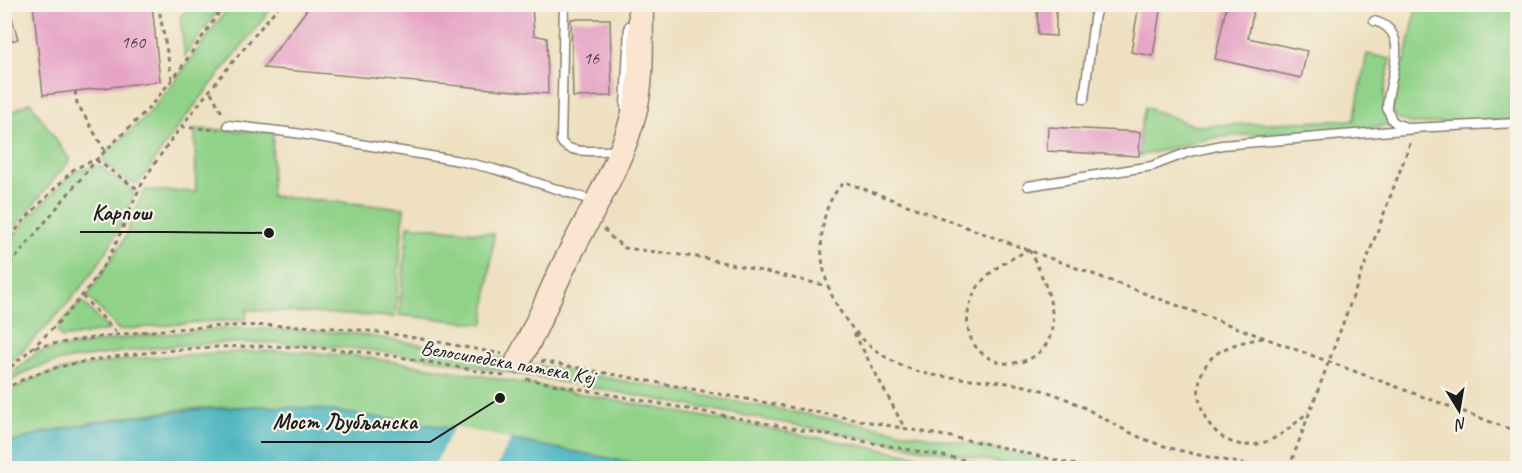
<svg xmlns="http://www.w3.org/2000/svg" width="1522" height="473" viewBox="0 0 1522 473" font-family="Caveat,sans-serif">
<style>
.green{fill:#91d289;stroke:#567752;stroke-width:1.5}
.water{fill:#44b3be;stroke:#30686d;stroke-width:1.5}
.pier{fill:#eee0c0}
.building{fill:#e6a2c5}
.lines{fill:none;stroke-linecap:round;stroke-linejoin:round}
.lane-casing{stroke:#857e6e;stroke-width:11}
.secondary-casing{stroke:#857e6e;stroke-width:27}
.path{stroke:#857e6e;stroke-width:3;stroke-dasharray:4.5 4.5;stroke-linecap:butt}
.lane{stroke:#fff;stroke-width:8}
.secondary{stroke:#fce5d0;stroke-width:24}
.labels{text-anchor:middle;dominant-baseline:central;stroke-width:4.5;stroke-linejoin:round;paint-order:stroke}
.number-label{font-size:18px;fill:#4e3e46}
.street-label{font-size:21px;fill:#1c1c1c;stroke:#f7f3e8}
.leader{fill:none;stroke:#1c1c1c;stroke-width:2}
.callout-dot{fill:#1c1c1c;stroke:#f7f3e8;stroke-width:2}
.callout-label{font-size:22px;text-anchor:middle;font-weight:bold;fill:#1c1c1c;stroke:#f7f3e8;stroke-width:4.5;stroke-linejoin:round;paint-order:stroke}
</style>
<rect width="100%" height="100%" fill="#f7f3e8"/>
<filter id="ink" filterUnits="userSpaceOnUse"><feTurbulence type="fractalNoise" baseFrequency=".0167" numOctaves="2"/><feDisplacementMap in="SourceGraphic" scale="12" xChannelSelector="R" yChannelSelector="G"/><feConvolveMatrix kernelMatrix="1 2 1 2 8 2 1 2 1" color-interpolation-filters="sRGB"/></filter>
<filter id="wash" filterUnits="userSpaceOnUse"><feTurbulence type="fractalNoise" baseFrequency=".008" numOctaves="4" result="noise"/><feDisplacementMap in="SourceGraphic" scale="24" xChannelSelector="R" yChannelSelector="G"/><feGaussianBlur stdDeviation="1.35" result="paint"/><feColorMatrix in="noise" values="0 0 0 0 0 0 0 0 0 0 0 0 0 0 0 0 0 1.4 0 .05"/><feComposite in="paint" operator="in"/></filter>
<g filter="url(#wash)">
<rect width="100%" height="100%" fill="#eee0c0"/>
<g class="green">
<path d="M193,4L222,5L185,56L180,17Z"/>
<path d="M230,5H274L177,128L138,184C127,182 107,169 103,157L150,112L178,77Z"/>
<path d="M1417,5H1517V120L1412,124L1397,118C1386,102 1395,78 1399,61L1405,62Z"/>
<path d="M1367,54L1391,59C1386,83 1377,105 1393,126L1217,137L1139,156L1140,132L1145,107L1195,126L1354,120Z"/>
<path d="M30,102L70,160L5,239V116Z"/>
<path d="M195,129L273,132L271,196L404,208L395,317L247,310L246,320L201,322L119,330L87,296L124,240L137,206L145,190L196,192Z"/>
<path d="M99,166L131,189L134,193C110,265 58,317 5,367V247L28,218L75,171Z"/>
<path d="M408,225L494,234L484,324L399,315Z"/>
<path d="M82,301L109,330L62,338L58,332L59,325Z"/>
<path d="M240,328L350,333L443,348L942,439L1015,453L1056,464L1054,468H1029L453,362C335,343 227,334 108,354C82,358 52,360 28,371C20,375 12,380 5,385V379L38,352L138,336Z"/>
<path d="M286,351L357,356L466,373L984,468H661L432,425L310,408L257,406L185,409L105,420L40,433L5,444L4,397C15,390 24,382 36,378C56,370 78,368 99,364C161,354 223,352 286,351Z"/>
</g>
<path class="water" d="M257,406L310,408L432,425L661,468H5V444C89,419 170,410 257,406Z"/>
<path class="pier" d="M454,427L511,439L496,468H433Z"/>
<g id="blocks">
<g class="building">
<path d="M4,4H8L18,39L4,43Z"/>
<path d="M33,4H152L160,81L43,95Z"/>
<path d="M311,4H532L534,35L547,38L548,94L263,68Z"/>
<path d="M1037,4H1056V36L1038,35Z"/>
<path d="M1139,4H1161L1153,56L1131,52Z"/>
<path d="M1227,4H1255L1248,38L1307,51L1301,78L1215,59Z"/>
<path d="M571,19H610L612,96L573,97Z"/>
<path d="M1048,127L1140,132L1139,156L1047,151Z"/>
</g>
</g>
</g>
<g filter="url(#ink)">
<use href="#blocks" fill-opacity="0" stroke="#857e6e" stroke-width="1.5"/>
<g class="lines">
<g class="lane-casing">
<g id="lane">
<path d="M564,4L561,141C568,155 598,150 612,151L617,148"/>
<path d="M1374,21C1414,31 1388,79 1387,108L1392,120L1397,124L1410,128L1518,123"/>
<path d="M1084,99L1094,19L1096,11L1102,4"/>
<path d="M625,106L629,26"/>
<path d="M228,125L295,133L460,161L494,169L594,201"/>
<path d="M1028,186L1152,166L1189,152L1222,145L1416,129"/>
</g>
</g>
<g class="secondary-casing">
<path id="secondary" d="M518,361C536,330 549,295 565,263C590,213 622,164 635,109C643,75 640,40 641,4"/>
</g>
<g class="path">
<path d="M158,4L172,79"/>
<path d="M75,91L77,103L105,151"/>
<path d="M211,92L223,115"/>
<path d="M181,127L218,130"/>
<path d="M96,160L139,190"/>
<path d="M604,229L613,239L625,248L704,258L828,286"/>
<path d="M4,244L28,216L74,169L94,160"/>
<path d="M1029,250C1046,281 1073,340 1027,360C1015,364 1002,365 991,359C958,343 963,300 986,277C998,265 1014,257 1029,250Z"/>
<path d="M4,272L96,160L148,109L176,75L225,4"/>
<path d="M82,296L118,334"/>
<path d="M854,333L904,427"/>
<path d="M1263,338C1247,341 1230,344 1216,354C1177,385 1209,455 1258,444C1278,440 1294,425 1308,412"/>
<path d="M35,347C141,329 240,320 348,329C400,333 451,345 502,354"/>
<path d="M541,361L983,443L1089,468"/>
<path d="M4,373C41,341 80,305 105,263C124,233 131,198 151,169C189,112 237,58 280,4"/>
<path d="M526,379L1008,468"/>
<path d="M4,390C40,367 80,362 121,356C194,346 269,343 343,350C397,355 451,366 504,376"/>
<path d="M1058,468L1060,460"/>
<path d="M1263,468C1223,459 1182,454 1144,439C1113,426 1085,405 1054,394C1011,379 976,381 933,375C876,366 827,315 822,257C820,230 824,200 845,182L1518,432"/>
<path d="M1289,468L1411,141"/>
</g>
<use href="#lane" class="lane"/>
<use href="#secondary" class="secondary"/>
</g>
</g>
<g class="labels">
<g class="number-label">
<text x="133" y="42">160</text>
<text x="591" y="58">16</text>
</g>
<g class="street-label">
<text transform="translate(508 362) rotate(10)">Велосипедска патека Кеј</text>
</g>
</g>
<path class="leader" d="M269 233L164 232H80M500 398L430 442H261"/>
<g class="callout-dot">
<circle cx="269" cy="233" r="6"/>
<circle cx="500" cy="398" r="6"/>
</g>
<g class="callout-label">
<text x="122" y="220">Карпош</text>
<text x="345" y="429">Мост Љубљанска</text>
</g>
<rect width="1522" height="473" fill="none" stroke="#f7f3e8" stroke-width="24"/>
<g transform="translate(1459 410) rotate(169)" stroke="#f7f3e8" stroke-width="4.5" paint-order="stroke">
<path d="M0-4.5L10 22L0 15L-10 22Z" fill="#1c1c1c"/>
<text y="-9" font-size="16" font-weight="bold" text-anchor="middle" fill="#1c1c1c">N</text>
</g>
</svg>
